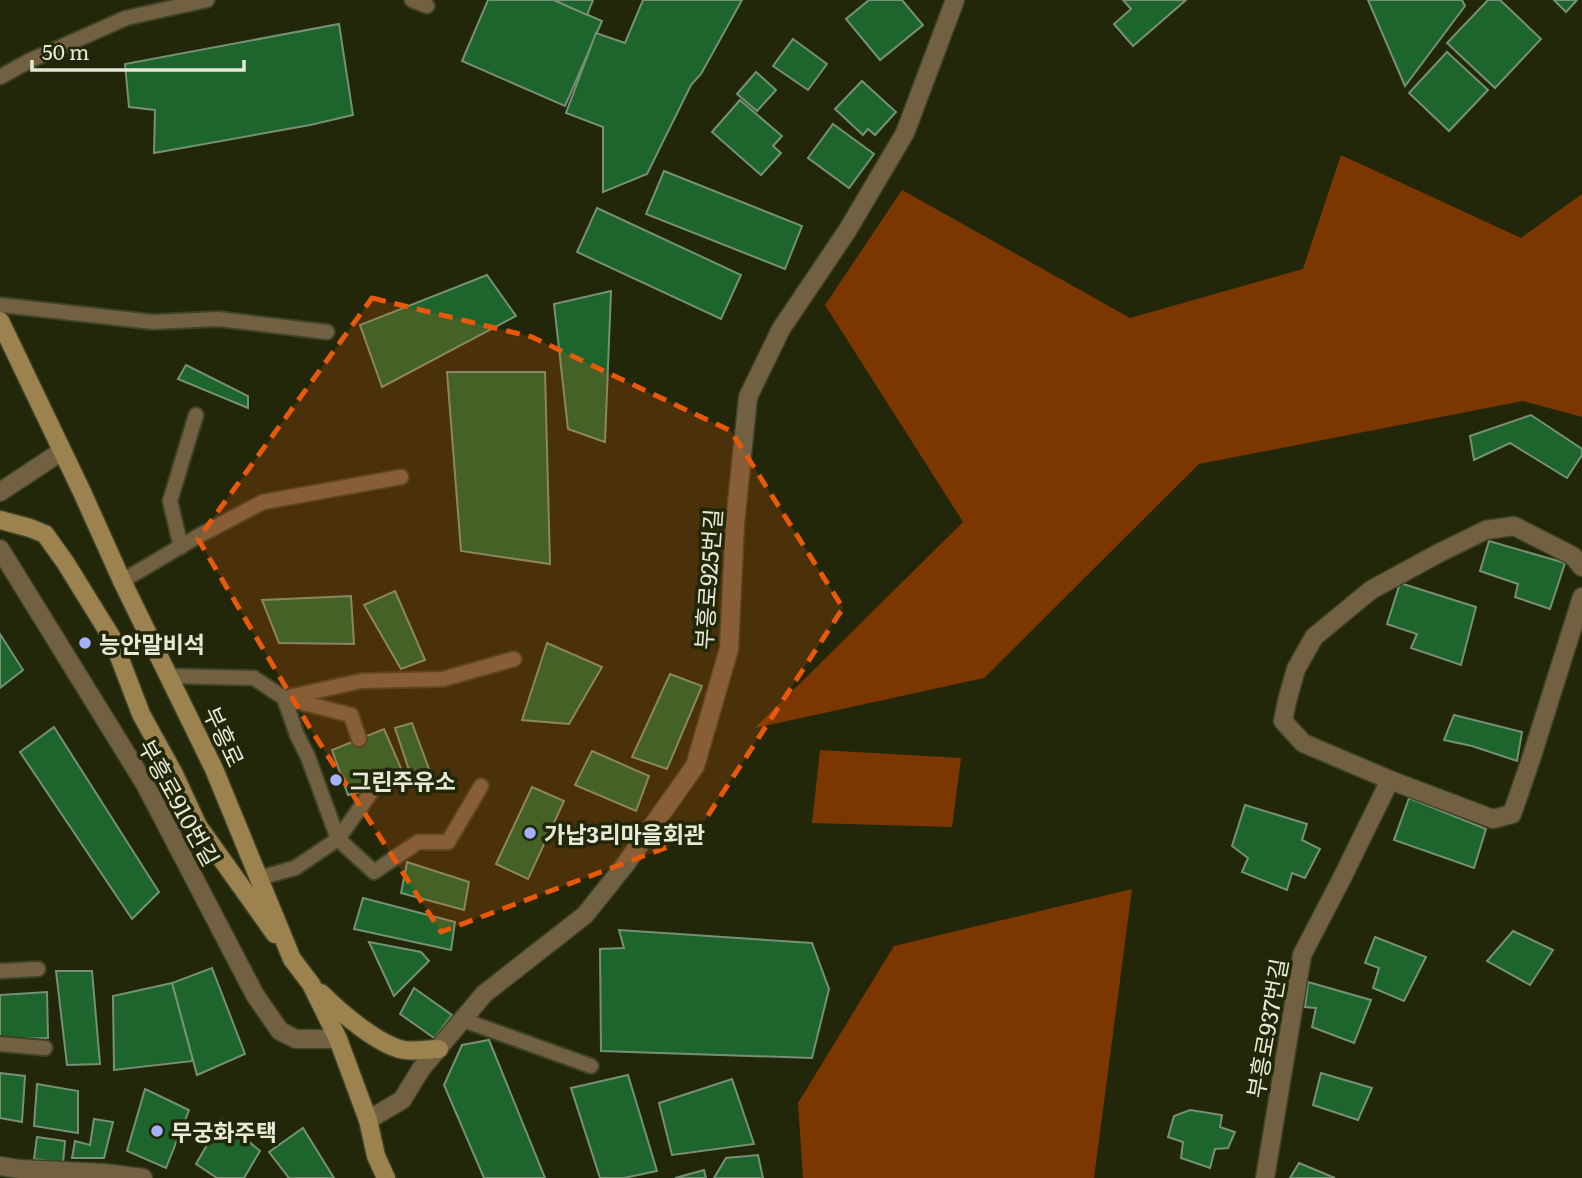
<svg xmlns="http://www.w3.org/2000/svg" width="1582" height="1178" viewBox="0 0 1582 1178" font-family="Literata,'Noto Sans KR',serif">
<style>
.forest{fill:#7c3700}
.building{fill:#1d642d;stroke:#769078;stroke-width:2}
.lines{fill:none;stroke-linecap:round;stroke-linejoin:round}
.service-casing{stroke:#3e4226;stroke-width:18}
.minor-casing{stroke:#3e4226;stroke-width:21}
.secondary-casing{stroke:#3e4226;stroke-width:21}
.service{stroke:#716041;stroke-width:14}
.minor{stroke:#716041;stroke-width:18}
.secondary{stroke:#9c824f;stroke-width:18}
.marked{fill:#e8590c;fill-opacity:0.2;stroke:#e8590c;stroke-width:5;stroke-dasharray:14 9;stroke-linejoin:round}
.poi-dot{fill:#a4b2fc;stroke:#232709;stroke-width:2.5}
.labels{text-anchor:middle;dominant-baseline:central;stroke-width:7;stroke-linejoin:round;paint-order:stroke}
.street-label{font-size:23px;fill:#e6e9d7;stroke:#232709}
.poi-label{font-size:23px;font-weight:bold;fill:#e6e9d7;stroke:#232709;text-anchor:start}
</style>
<rect width="100%" height="100%" fill="#232709"/>
<g class="forest">
<path d="M1341,155L1521,238L1582,194V417L1523,401L1199,464L984,678L755,728L963,522L825,305L902,190L1130,318L1303,269Z"/>
<path d="M820,750L961,758L952,827L812,823Z"/>
<path d="M1132,889L1094,1178H803L798,1103L894,946Z"/>
</g>
<g class="building">
<path d="M488,0H554L602,21L565,106L462,61Z"/>
<path d="M554,0H593L587,15Z"/>
<path d="M643,0H742L701,74L691,85L647,174L603,192V127L566,113L596,33L625,43Z"/>
<path d="M869,0H902L923,25L880,60L846,19Z"/>
<path d="M1123,0H1186L1133,46L1114,24L1131,9Z"/>
<path d="M1368,0H1462L1465,6L1405,86Z"/>
<path d="M1488,0H1500L1541,39L1495,88L1447,43Z"/>
<path d="M1554,0H1577L1566,12Z"/>
<path d="M339,24L353,115L310,125L154,153L155,110L129,107L125,64Z"/>
<path d="M793,39L827,64L808,90L773,66Z"/>
<path d="M1447,52L1488,90L1449,131L1409,93Z"/>
<path d="M756,72L776,90L757,111L737,94Z"/>
<path d="M862,81L896,112L875,135L868,129L863,135L835,109Z"/>
<path d="M740,100L782,136L773,146L781,153L761,175L712,132Z"/>
<path d="M833,124L874,154L849,188L808,158Z"/>
<path d="M664,171L802,226L785,269L646,214Z"/>
<path d="M597,208L741,275L721,319L577,252Z"/>
<path d="M487,275L516,316L382,387L360,325Z"/>
<path d="M611,291L605,442L568,429L554,304Z"/>
<path d="M186,365L248,396V408L178,379Z"/>
<path d="M447,372H545L550,564L461,551Z"/>
<path d="M1531,415L1582,449V455L1567,478L1510,443L1474,460L1470,436Z"/>
<path d="M1489,541L1565,563L1550,609L1515,597L1518,584L1480,571Z"/>
<path d="M1400,583L1476,607L1461,665L1411,648L1417,634L1387,624Z"/>
<path d="M395,591L425,660L401,669L364,605Z"/>
<path d="M351,596L354,644L279,643L262,600Z"/>
<path d="M0,634L23,670L0,688Z"/>
<path d="M547,643L602,667L569,724L522,720Z"/>
<path d="M670,674L702,686L667,769L632,757Z"/>
<path d="M1454,715L1522,732L1517,761L1472,746L1444,740Z"/>
<path d="M412,723L429,769L411,776L395,728Z"/>
<path d="M54,727L159,892L132,919L20,752Z"/>
<path d="M384,729L406,780L348,795L332,750Z"/>
<path d="M592,751L649,776L636,811L575,785Z"/>
<path d="M532,787L564,801L528,879L496,864Z"/>
<path d="M1409,798L1486,829L1474,868L1394,840Z"/>
<path d="M1245,805L1307,824L1302,840L1320,849L1305,878L1292,873L1287,890L1242,872L1248,858L1232,846Z"/>
<path d="M407,862L469,882L464,910L401,893Z"/>
<path d="M363,898L455,922L451,950L354,929Z"/>
<path d="M619,930L812,943L829,989L812,1058L601,1051L600,949L624,948Z"/>
<path d="M1513,931L1553,950L1530,985L1487,961Z"/>
<path d="M1375,937L1426,957L1404,1001L1373,988L1379,968L1365,963Z"/>
<path d="M369,942L421,952L429,961L394,996Z"/>
<path d="M212,968L245,1054L197,1075L172,983Z"/>
<path d="M56,971H92L100,1064L67,1065Z"/>
<path d="M1308,982L1371,1000L1354,1043L1312,1027L1316,1008L1305,1007Z"/>
<path d="M172,983L193,1061L114,1070L113,996Z"/>
<path d="M414,988L452,1015L434,1038L400,1014Z"/>
<path d="M47,992L48,1038L0,1039V995Z"/>
<path d="M489,1040L545,1178H484L444,1085L462,1045Z"/>
<path d="M0,1073L25,1076L22,1122L0,1118Z"/>
<path d="M1321,1073L1372,1088L1358,1120L1313,1105Z"/>
<path d="M628,1075L657,1171L624,1178H600L571,1088Z"/>
<path d="M732,1079L754,1144L672,1155L659,1103Z"/>
<path d="M37,1084L78,1091V1133L34,1126Z"/>
<path d="M145,1089L189,1110L166,1168L127,1151Z"/>
<path d="M1190,1110L1222,1115L1220,1127L1235,1132L1228,1148L1215,1149L1210,1168L1181,1158L1183,1142L1168,1137L1174,1116Z"/>
<path d="M94,1119L113,1122L104,1158H72L75,1141L90,1145Z"/>
<path d="M222,1119L260,1151L244,1178H217L196,1164Z"/>
<path d="M303,1128L334,1178H289L269,1152Z"/>
<path d="M37,1137L65,1141L63,1163L34,1159Z"/>
<path d="M758,1155L763,1178H714L726,1158Z"/>
<path d="M1299,1163L1335,1178H1290Z"/>
<path d="M704,1170L706,1178H675Z"/>
</g>
<g class="lines">
<g class="service-casing">
<g id="service">
<path d="M412,0L427,6"/>
<path d="M0,77L29,61L126,18L207,0"/>
<path d="M0,305L153,322L218,319L327,332"/>
<path d="M181,547L170,501L196,415"/>
<path d="M122,581L200,535L263,502L401,477"/>
<path d="M169,676L254,678L284,698L351,715L359,739"/>
<path d="M481,786L448,842H418L374,872L338,839L308,757L297,735L284,698L361,681L443,679L514,659"/>
<path d="M259,878L295,868L338,839L374,788"/>
<path d="M0,971L38,969"/>
<path d="M463,1020L591,1066"/>
<path d="M0,1044L45,1048"/>
</g>
</g>
<g class="minor-casing">
<g id="minor">
<path d="M0,492L62,451"/>
<path d="M0,549L145,784L255,995L280,1031L296,1039H338"/>
<path d="M1582,567L1573,556L1514,526L1486,530L1439,553L1371,590L1314,637L1296,669L1287,701L1283,721L1303,743L1390,780L1493,819L1512,814L1531,759L1582,597"/>
<path d="M368,1120L402,1100L421,1069L484,994L585,915L625,865L695,766L729,649L735,523L748,397L781,329L847,231L905,133L955,0"/>
<path d="M0,1166L19,1169L104,1173L143,1178"/>
<path d="M1265,1178L1302,955L1342,878L1390,780"/>
</g>
</g>
<g class="secondary-casing">
<g id="secondary">
<path d="M0,321L82,492L122,581L214,769L292,959L311,984L338,1039L368,1120L376,1156L386,1178"/>
<path d="M0,520L30,528L45,534L65,562L112,638L141,714L174,774L198,826L275,934"/>
<path d="M321,993C340,1012 378,1045 404,1050C415,1052 428,1049 439,1049"/>
</g>
</g>
<use href="#service" class="service"/>
<use href="#minor" class="minor"/>
<use href="#secondary" class="secondary"/>
</g>
<path class="marked" d="M372,298L532,337L731,431L843,608L694,837L441,932L310,728L198,539Z"/>
<g class="poi-dot">
<circle cx="85" cy="643" r="7"/>
<circle cx="336" cy="780" r="7"/>
<circle cx="530" cy="833" r="7"/>
<circle cx="157" cy="1131" r="7"/>
</g>
<g class="labels">
<g class="street-label">
<text transform="translate(707 579) rotate(-86)">부흥로925번길</text>
<text transform="translate(225 736) rotate(65)">부흥로</text>
<text transform="translate(180 802) rotate(61)">부흥로910번길</text>
<text transform="translate(1266 1028) rotate(-80)">부흥로937번길</text>
</g>
<g class="poi-label">
<text x="99" y="643">능안말비석</text>
<text x="350" y="780">그린주유소</text>
<text x="544" y="833">가납3리마을회관</text>
<text x="171" y="1131">무궁화주택</text>
</g>
</g>
<path d="M32 60v10h212v-10" fill="none" stroke="#e6e9d7" stroke-width="3.5"/>
<text x="42" y="60" font-size="21" fill="#e6e9d7" stroke="#232709" stroke-width="5" paint-order="stroke">50 m</text>
</svg>
